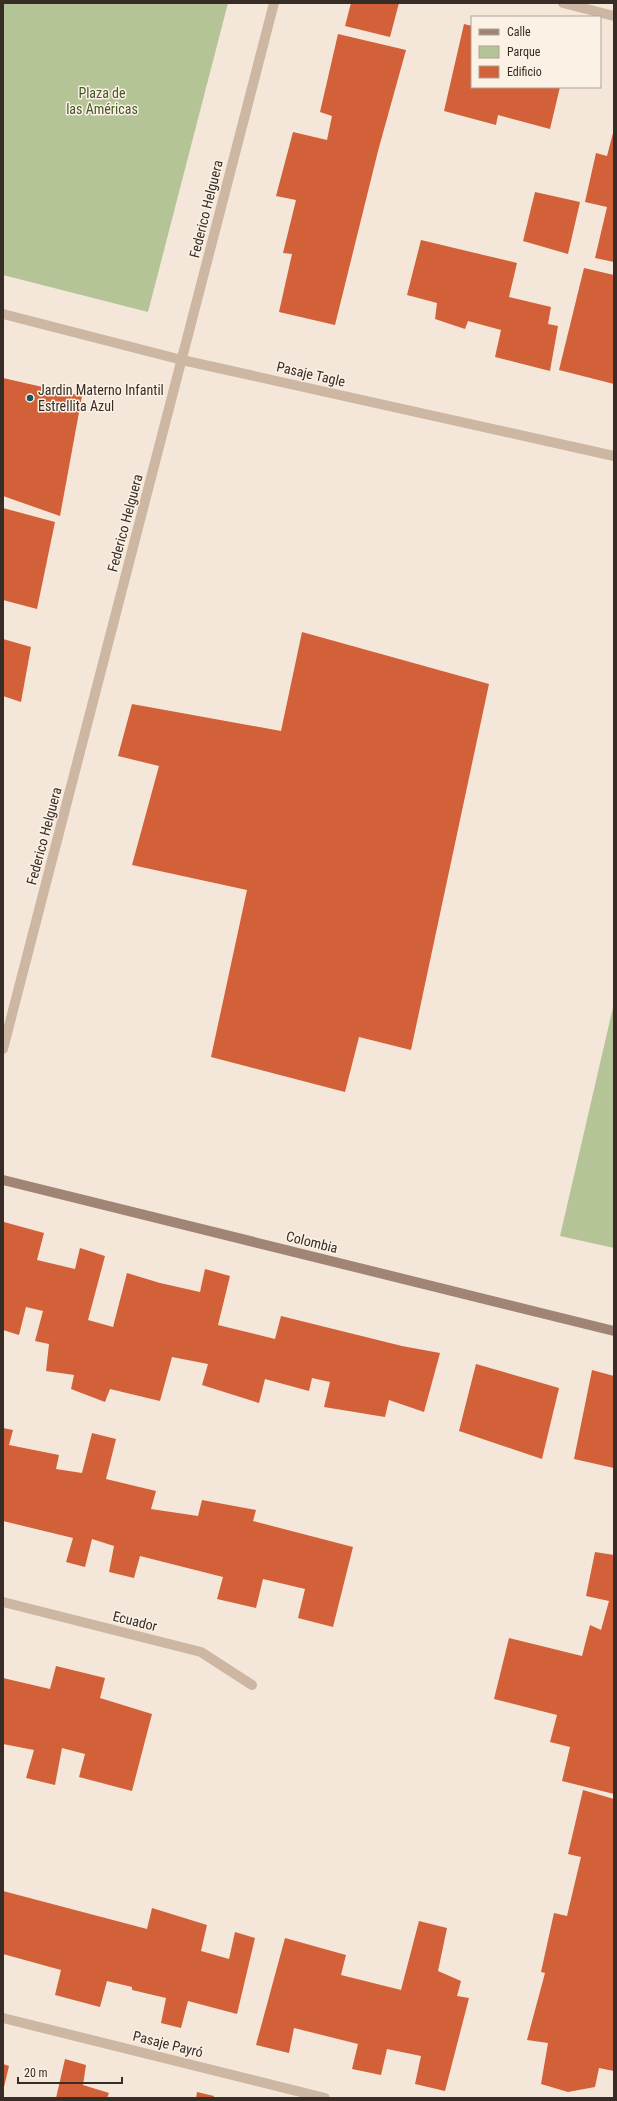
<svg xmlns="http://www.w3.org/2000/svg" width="617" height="2101" viewBox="0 0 617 2101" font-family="'Roboto Condensed',sans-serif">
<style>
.green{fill:#b4c497}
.building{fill:#d26038}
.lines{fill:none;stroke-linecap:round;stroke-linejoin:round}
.street{stroke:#cdb7a3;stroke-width:10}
.secondary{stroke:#a18574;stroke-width:10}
.poi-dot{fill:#17575d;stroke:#fbf1e5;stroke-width:1.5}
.labels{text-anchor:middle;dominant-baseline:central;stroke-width:3;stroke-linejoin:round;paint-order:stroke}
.park-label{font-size:14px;fill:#455827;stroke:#fbf1e5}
.street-label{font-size:14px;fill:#372c26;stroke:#fbf1e5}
.poi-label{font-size:14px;fill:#372c26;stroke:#fbf1e5;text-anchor:start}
</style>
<rect width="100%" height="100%" fill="#f4e7d9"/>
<g class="green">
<path d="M3,3H228L148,312L3,275Z"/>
<path d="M614,1003V1248L560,1236Z"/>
</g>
<g class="building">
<path d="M351,3H399L390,37L345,26Z"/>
<path d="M464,24L472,26V87H560L550,129L498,115L496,125L444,111Z"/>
<path d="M338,34L406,50L378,151L335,325L279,312L292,254L283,253L296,200L276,196L293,132L327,140L332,116L320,112Z"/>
<path d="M614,129V262L595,258L607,207L585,202L596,153L607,156Z"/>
<path d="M535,192L580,202L568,254L523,241Z"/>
<path d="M421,240L517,263L509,297L551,307L548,324L558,326L550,371L495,357L501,330L468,321L465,329L435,319L437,303L407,295Z"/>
<path d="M584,268L614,275V384L559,370Z"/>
<path d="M3,378L82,396L60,516L3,496Z"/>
<path d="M3,508L55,522L37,609L3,600Z"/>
<path d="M302,632L489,684L411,1050L359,1037L345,1092L211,1057L247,890L132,865L159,766L118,756L132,704L281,731Z"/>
<path d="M3,639L31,647L21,702L3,696Z"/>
<path d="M4,1222L44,1233L37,1260L75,1269L80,1248L105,1256L88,1320L113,1327L127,1273L160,1283L200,1292L205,1269L230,1276L218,1325L275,1339L281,1316L402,1346L440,1353L424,1412L389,1400L385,1417L324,1407L330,1382L312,1378L309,1391L265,1379L259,1403L202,1385L208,1364L172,1357L160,1401L110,1389L105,1402L71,1389L74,1375L46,1371L49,1344L35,1341L43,1311L26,1307L19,1335L3,1330Z"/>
<path d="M476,1364L559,1388L542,1459L459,1431Z"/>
<path d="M592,1370L614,1376V1468L574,1459Z"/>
<path d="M3,1428L13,1430L9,1445L59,1455L56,1469L82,1473L92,1433L116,1439L106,1479L156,1491L151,1509L198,1516L202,1500L256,1510L253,1521L353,1547L333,1627L298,1618L305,1589L263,1579L256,1608L217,1599L223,1577L140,1556L134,1578L109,1572L114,1546L92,1539L85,1567L66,1562L73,1538L3,1521Z"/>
<path d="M595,1552L614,1555V1794L562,1781L570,1747L550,1742L557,1715L494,1699L509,1638L582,1656L590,1625L601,1630L609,1601L586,1596Z"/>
<path d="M56,1666L105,1678L100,1698L152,1714L132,1791L79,1777L85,1754L62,1748L55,1785L26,1778L34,1750L3,1744V1678L50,1689Z"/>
<path d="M583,1790L614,1799V2071L599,2068L595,2087L568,2092L541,2084L548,2043L527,2040L545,1973L541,1972L554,1913L567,1916L581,1857L568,1854Z"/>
<path d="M3,1891L147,1929L152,1908L207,1925L201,1951L229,1959L235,1932L255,1938L237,2014L188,2001L181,2028L161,2023L166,1998L132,1990V1987L107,1981L100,2007L55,1995L61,1970L3,1954Z"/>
<path d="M419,1921L447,1928L438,1971L461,1981L457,1996L469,1998L445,2091L415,2084L421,2056L387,2049L381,2075L352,2069L358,2044L294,2028L289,2053L256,2045L285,1938L346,1955L341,1975L401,1990Z"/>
<path d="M65,2059L86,2065L83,2085L109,2093L107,2098H56Z"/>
<path d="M3,2064L9,2066L4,2087H3Z"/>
<path d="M197,2092L214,2096L213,2098H196Z"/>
</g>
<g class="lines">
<g class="street">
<path d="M563,3L614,16"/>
<path d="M3,314L182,360L614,456"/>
<path d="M3,1049L274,3"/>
<path d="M3,1602L201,1652L252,1685"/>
<path d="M3,2018L325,2098"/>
</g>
<path class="secondary" d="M3,1180L614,1331"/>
</g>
<circle class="poi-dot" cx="30" cy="398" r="4"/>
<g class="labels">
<g class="park-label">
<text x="102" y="93">Plaza de<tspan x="102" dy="16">las Américas</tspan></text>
</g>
<g class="street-label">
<text transform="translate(206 209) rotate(-76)">Federico Helguera</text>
<text transform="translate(311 374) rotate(13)">Pasaje Tagle</text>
<text transform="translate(125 523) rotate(-75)">Federico Helguera</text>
<text transform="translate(44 836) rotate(-75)">Federico Helguera</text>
<text transform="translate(312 1242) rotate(14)">Colombia</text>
<text transform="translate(135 1621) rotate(14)">Ecuador</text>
<text transform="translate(168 2044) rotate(14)">Pasaje Payró</text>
</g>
<g class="poi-label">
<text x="38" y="390">Jardin Materno Infantil<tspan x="38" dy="16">Estrellita Azul</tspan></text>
</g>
</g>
<rect width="617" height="2101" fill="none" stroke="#372c26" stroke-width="8"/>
<rect x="471" y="16" width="130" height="72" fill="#fbf1e5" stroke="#ada299"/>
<rect x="479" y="29" width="20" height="6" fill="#a18574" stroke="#ada299"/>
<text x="507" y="36" font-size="12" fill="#372c26">Calle</text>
<rect x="479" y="46" width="20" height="12" fill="#b4c497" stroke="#ada299"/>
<text x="507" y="56" font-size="12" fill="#372c26">Parque</text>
<rect x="479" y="66" width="20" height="12" fill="#d26038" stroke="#ada299"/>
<text x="507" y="76" font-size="12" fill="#372c26">Edificio</text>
<path d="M18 2077v6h104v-6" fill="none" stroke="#372c26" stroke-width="2"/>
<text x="24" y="2077" font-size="12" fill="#372c26" stroke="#fbf1e5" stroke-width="3" paint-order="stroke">20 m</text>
</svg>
